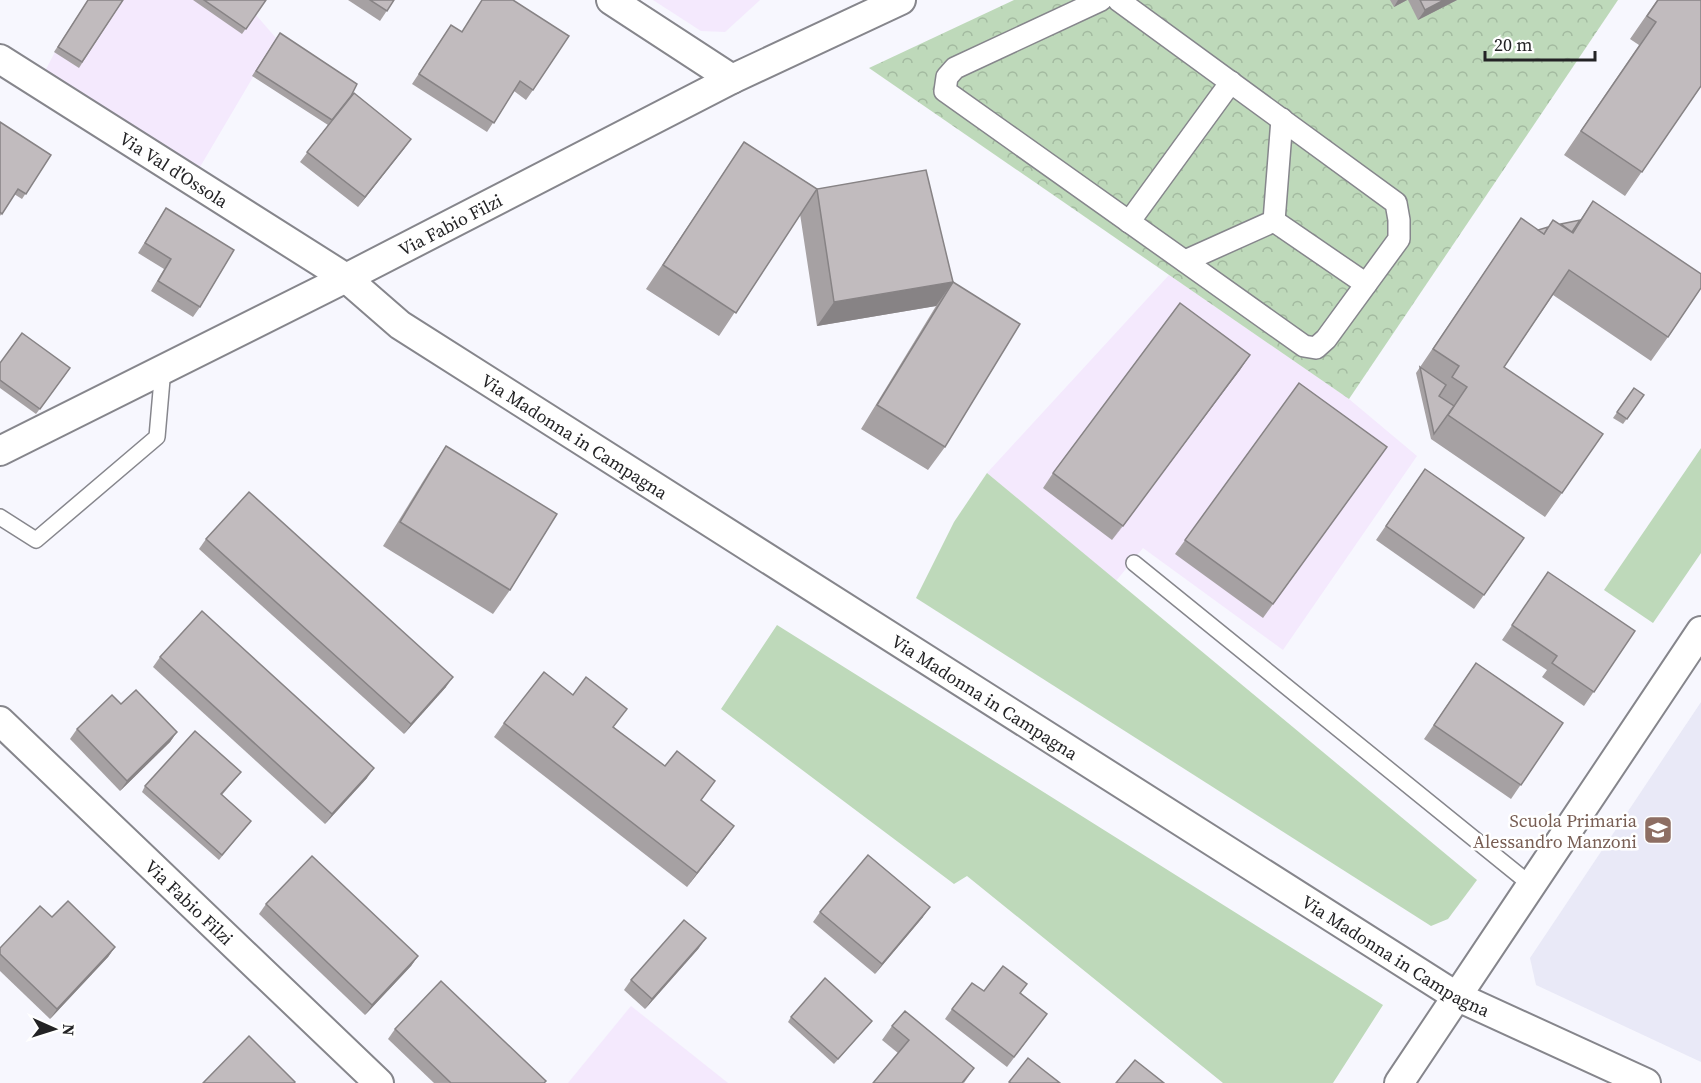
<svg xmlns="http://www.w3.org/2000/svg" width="1701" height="1083" viewBox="0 0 1701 1083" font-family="'Source Serif 4',serif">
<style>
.industrial{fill:#f4e9fd}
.built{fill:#e9e9f7}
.green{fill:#bed9ba}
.park{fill:url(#park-crowns)}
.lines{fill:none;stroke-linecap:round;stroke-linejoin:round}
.service-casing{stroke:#86868c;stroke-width:18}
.pedestrian-casing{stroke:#86868c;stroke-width:24}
.minor-casing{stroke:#86868c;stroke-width:32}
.service{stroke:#fff;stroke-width:15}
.pedestrian{stroke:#fff;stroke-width:21}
.minor{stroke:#fff;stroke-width:28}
.wall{fill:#a6a1a3}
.shaded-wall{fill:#878385}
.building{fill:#c1bbbe;stroke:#878385;stroke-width:1.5}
.labels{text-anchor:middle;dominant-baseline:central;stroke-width:5;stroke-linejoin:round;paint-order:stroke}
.street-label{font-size:18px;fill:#232325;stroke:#fff}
.education-label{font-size:18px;fill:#785e54;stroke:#fff;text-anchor:end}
</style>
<defs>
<pattern id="park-crowns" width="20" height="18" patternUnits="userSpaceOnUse" patternTransform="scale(1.5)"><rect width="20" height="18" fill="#bed9ba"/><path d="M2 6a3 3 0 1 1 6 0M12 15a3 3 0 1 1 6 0" fill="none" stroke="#a3baa0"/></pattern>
</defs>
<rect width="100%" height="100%" fill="#f7f7fe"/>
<g class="industrial">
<path d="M88,0H266L256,15L276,38L200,167L43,75L55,52Z"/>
<path d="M653,0H760L725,32L701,31Z"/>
<path d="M1169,275L1349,399L1417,456L1283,650L1143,548L1116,581L987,473Z"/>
<path d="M631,1006L728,1083H568Z"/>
</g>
<path class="built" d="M1701,702V1062L1536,985L1530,958Z"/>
<g class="green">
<path d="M1701,448V553L1653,623L1604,590Z"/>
<path d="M987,473L1477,880L1448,919L1431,926L916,598L954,522Z"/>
<path d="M777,625L1383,1005L1333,1083H1223L967,876L954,884L721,709Z"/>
</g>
<path class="park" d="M1014,0H1618L1349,399L869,68Z"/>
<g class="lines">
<g class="service-casing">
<g id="service">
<path d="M0,517L36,540L157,437L163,368"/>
<path d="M1134,563L1531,885"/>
</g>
</g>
<g class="pedestrian-casing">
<g id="pedestrian">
<path d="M1101,0L955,68L947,77L945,91L1304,346L1316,348L1326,339L1399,239V220L1396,203L1118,0"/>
<path d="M1274,221L1366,284"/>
<path d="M1129,222L1231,82"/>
<path d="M1185,261L1274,221L1282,119"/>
</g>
</g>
<g class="minor-casing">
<g id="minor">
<path d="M611,0L732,79"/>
<path id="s1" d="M0,59L346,278L400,325L1456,996L1646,1083"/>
<path id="s2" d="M0,451L346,278L732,79L901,0"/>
<path id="s3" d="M0,721L379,1083"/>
<path d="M1399,1083L1701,631"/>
</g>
</g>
<use href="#service" class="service"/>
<use href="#pedestrian" class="pedestrian"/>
<use href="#minor" class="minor"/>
</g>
<g class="wall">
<path d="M88,0H123L79,68L54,52Z"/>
<path d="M193,0H266L242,34Z"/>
<path d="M348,0H394L380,21Z"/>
<path d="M1390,0H1407L1394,7Z"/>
<path d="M1408,0H1457L1418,20Z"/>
<path d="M1657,0L1701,86L1625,196L1564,155L1639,45L1630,39Z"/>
<path d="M451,25L533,90L526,100L514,91L487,132L412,84Z"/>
<path d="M280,33L351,96L411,139L358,207L300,162L328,125L252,76Z"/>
<path d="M0,122L51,155L22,199L14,194L0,216Z"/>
<path d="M744,142L817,189L953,282L945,447L928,470L861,429L936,306L817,326L800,214L719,336L646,289Z"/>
<path d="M1593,201L1668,337L1651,361L1553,295L1504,367L1562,493L1545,517L1431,439L1416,373L1521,218L1538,230L1580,220Z"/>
<path d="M166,208L200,307L193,317L151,291L164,269L138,253Z"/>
<path d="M1250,355L1112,540L1043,488L1053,473Z"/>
<path d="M0,363L70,368L36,414L0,388Z"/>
<path d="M1299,383L1387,447L1263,618L1175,554Z"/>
<path d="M1634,388L1644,395L1623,424L1613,418Z"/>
<path d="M446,446L510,590L493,614L383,546L430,470Z"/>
<path d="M1425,469L1524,538L1474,609L1376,540Z"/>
<path d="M206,539L446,687L404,734L199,549Z"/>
<path d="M1548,572L1635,631L1584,706L1542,677L1547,670L1502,640Z"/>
<path d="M160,657L367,778L325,824L153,667Z"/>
<path d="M1476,663L1563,723L1511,799L1424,739Z"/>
<path d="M121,704L177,732L170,742L120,791L70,739L77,729Z"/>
<path d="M504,723L614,727L701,800L724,840L687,887L494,737Z"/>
<path d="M241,772L222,795L251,821L219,860L142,792L145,786Z"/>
<path d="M266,904L418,956L411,966L365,1015L259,914Z"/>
<path d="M820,912L923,917L875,974L813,922Z"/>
<path d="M52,917L115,947L108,957L50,1019L0,971V948Z"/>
<path d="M699,948L645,1009L624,990L631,980Z"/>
<path d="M984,991L1021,993L1047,1014L1007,1067L945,1019L952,1009Z"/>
<path d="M791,1017L872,1021L834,1064L788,1022Z"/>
<path d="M892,1026L974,1068L964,1083L898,1053L882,1040Z"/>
<path d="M395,1029L545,1083H434L388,1039Z"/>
</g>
<g class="shaded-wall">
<path d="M1398,0H1407L1394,7Z"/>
<path d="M1444,0H1457L1418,20L1425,10Z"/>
<path d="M411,139L404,149L358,207L365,197Z"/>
<path d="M953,282L936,306L817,326L834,302Z"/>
<path d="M1250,355L1240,370L1112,540L1123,526Z"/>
<path d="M453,677L446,687L404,734L411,724Z"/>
<path d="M177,732L170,742L120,791L127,781Z"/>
<path d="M374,768L367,778L325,824L332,814Z"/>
<path d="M734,826L724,840L687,887L697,873Z"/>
<path d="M930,907L923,917L875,974L882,964Z"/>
<path d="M706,938L699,948L645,1009L652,999Z"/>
<path d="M115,947L108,957L50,1019L57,1009Z"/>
<path d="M418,956L411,966L365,1015L372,1005Z"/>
</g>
<g class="building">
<path d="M88,0H123L82,62L58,47Z"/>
<path d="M204,0H266L246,29Z"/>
<path d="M370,0H394L387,11Z"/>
<path d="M482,0H513L569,36L533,90L520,81L494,123L419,74L451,25L462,32Z"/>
<path d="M1420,0H1444L1425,10Z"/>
<path d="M1658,0H1701V86L1642,172L1581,131L1656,22L1647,16Z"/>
<path d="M280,33L357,84L351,96L332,120L256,71Z"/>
<path d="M354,93L411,139L365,197L307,152Z"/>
<path d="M0,122L51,155L26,194L18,189L2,214L0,212Z"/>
<path d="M744,142L817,189L736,313L663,265Z"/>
<path d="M926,170L953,282L834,302L817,189Z"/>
<path d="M1593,201L1701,274V288L1668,337L1569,270L1504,367L1603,434L1562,493L1448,415L1467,387L1452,377L1459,366L1433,349L1521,218L1544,234L1553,220L1573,233Z"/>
<path d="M166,208L234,250L200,307L158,281L171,259L145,243Z"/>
<path d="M1580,220L1572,232L1561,224Z"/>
<path d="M1548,227L1544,234L1538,230Z"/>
<path d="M953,282L1020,324L945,447L877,405Z"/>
<path d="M1180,303L1250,355L1123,526L1053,473Z"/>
<path d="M22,333L70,368L40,409L0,380V363Z"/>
<path d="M1420,367L1446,385L1439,396L1454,406L1434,434Z"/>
<path d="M1299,383L1387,447L1273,604L1185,540Z"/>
<path d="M1634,388L1644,395L1627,419L1617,412Z"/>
<path d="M446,446L557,514L510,590L400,522Z"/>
<path d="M1425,469L1524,538L1484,595L1386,526Z"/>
<path d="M249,492L453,677L411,724L206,539Z"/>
<path d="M1548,572L1635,631L1594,692L1552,663L1557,656L1512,625Z"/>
<path d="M202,611L374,768L332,814L160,657Z"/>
<path d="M1476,663L1563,723L1521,785L1434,725Z"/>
<path d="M544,672L573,695L586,677L627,709L613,727L665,766L677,751L715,781L701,800L734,826L697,873L504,723Z"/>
<path d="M136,690L177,732L127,781L77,729L112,695L121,704Z"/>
<path d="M195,731L241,772L221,794L251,821L222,855L145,786Z"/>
<path d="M868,855L930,907L882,964L820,912Z"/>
<path d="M312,856L418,956L372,1005L266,904Z"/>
<path d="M68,901L115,947L57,1009L0,954V948L40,906L52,917Z"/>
<path d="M684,920L706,938L652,999L631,980Z"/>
<path d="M1003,966L1027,984L1020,993L1047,1014L1014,1057L952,1009L972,983L984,991Z"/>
<path d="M825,978L872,1021L838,1059L791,1017Z"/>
<path d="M441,981L546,1081L544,1083H451L395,1029Z"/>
<path d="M905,1011L974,1068L962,1083H873L909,1040L892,1026Z"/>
<path d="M249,1036L295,1082L294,1083H203Z"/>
<path d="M1028,1058L1060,1083H1011L1009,1082Z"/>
<path d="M1135,1060L1164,1083H1116Z"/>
</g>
<defs>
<g id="school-square" transform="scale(1.5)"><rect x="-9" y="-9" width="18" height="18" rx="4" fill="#8d6e63" stroke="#fff"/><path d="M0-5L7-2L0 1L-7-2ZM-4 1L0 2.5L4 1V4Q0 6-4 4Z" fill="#fff"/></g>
</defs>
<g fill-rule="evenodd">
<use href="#school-square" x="1658" y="830"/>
</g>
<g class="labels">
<g class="street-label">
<text stroke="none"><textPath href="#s1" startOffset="206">Via Val d'Ossola</textPath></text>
<text stroke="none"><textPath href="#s2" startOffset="504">Via Fabio Filzi</textPath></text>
<text stroke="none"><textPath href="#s1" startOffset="688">Via Madonna in Campagna</textPath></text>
<text stroke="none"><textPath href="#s1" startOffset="1174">Via Madonna in Campagna</textPath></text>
<text stroke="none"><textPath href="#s3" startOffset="262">Via Fabio Filzi</textPath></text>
<text stroke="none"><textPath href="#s1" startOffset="1660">Via Madonna in Campagna</textPath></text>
</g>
<g class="education-label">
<text x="1637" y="820">Scuola Primaria<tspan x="1637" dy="21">Alessandro Manzoni</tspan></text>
</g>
</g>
<g transform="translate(54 1029) rotate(93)" stroke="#ffffff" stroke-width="4.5" paint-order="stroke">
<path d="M0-4.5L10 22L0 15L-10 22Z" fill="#232325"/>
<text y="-9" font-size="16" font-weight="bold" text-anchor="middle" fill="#232325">N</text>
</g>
<path d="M1485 51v9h110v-9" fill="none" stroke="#232325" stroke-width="3"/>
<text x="1494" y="51" font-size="18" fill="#232325" stroke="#ffffff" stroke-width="4.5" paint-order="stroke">20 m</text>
</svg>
